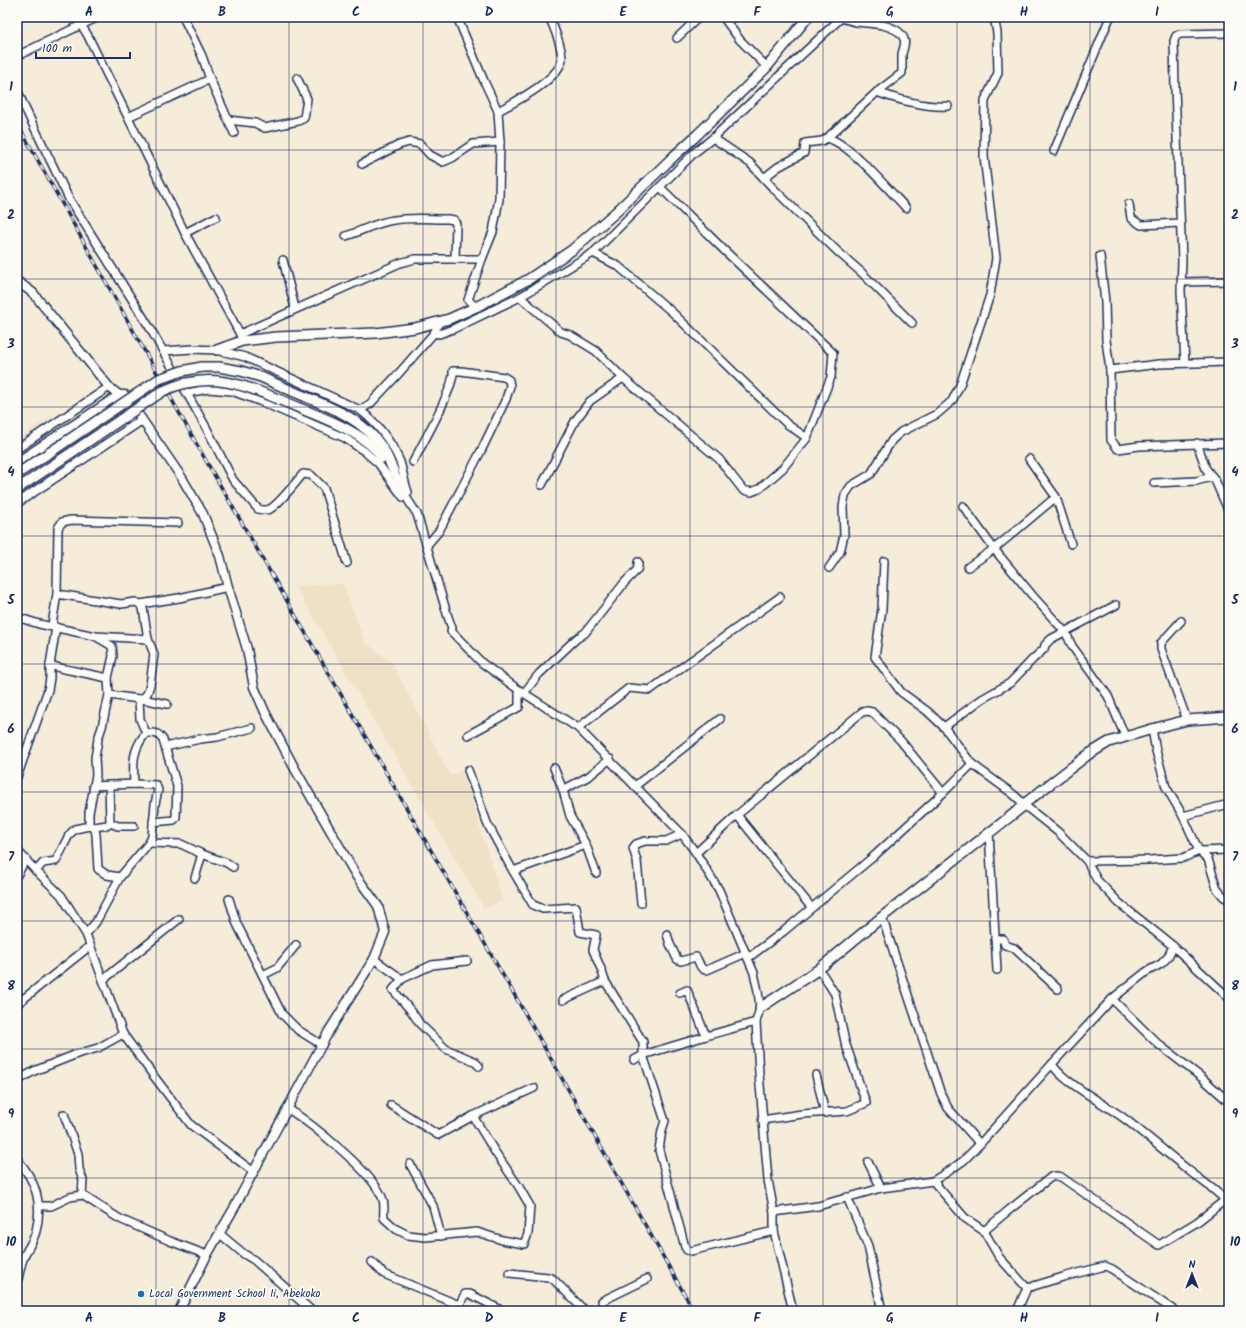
<svg xmlns="http://www.w3.org/2000/svg" width="1246" height="1328" viewBox="0 0 1246 1328" font-family="Kalam,sans-serif">
<style>
.built{fill:#efe1c6}
.lines{fill:none;stroke-linecap:round;stroke-linejoin:round}
.minor-casing{stroke:#1b2f5e;stroke-width:10}
.tertiary-casing{stroke:#1b2f5e;stroke-width:11}
.secondary-casing{stroke:#1b2f5e;stroke-width:12}
.minor{stroke:#fdfcf7;stroke-width:7}
.tertiary{stroke:#fdfcf7;stroke-width:8}
.secondary{stroke:#fdfcf7;stroke-width:9}
.rail-casing{stroke:#1b2f5e;stroke-width:3.5}
.rail{stroke:#fdfcf7;stroke-width:2;stroke-dasharray:6;stroke-linecap:butt}
.secondary-bridge-casing{stroke:#1b2f5e;stroke-width:12;stroke-linecap:butt}
.secondary-bridge{stroke:#fdfcf7;stroke-width:9}
.grid{fill:none;stroke:#1b2f5e;stroke-width:1;stroke-opacity:0.55}
.poi-dot{fill:#1f6fb2;stroke:#fdfcf7;stroke-width:1.5}
.labels{text-anchor:middle;dominant-baseline:central;stroke-width:4;stroke-linejoin:round;paint-order:stroke}
.poi-label{font-size:11px;fill:#1b2f5e;stroke:#fdfcf7;text-anchor:start}
.neatline{fill:none;stroke:#1b2f5e;stroke-width:1.5}
.grid-label{font-size:13px;text-anchor:middle;font-weight:bold;fill:#1b2f5e}
</style>
<rect width="100%" height="100%" fill="#f5ecda"/>
<filter id="ink" filterUnits="userSpaceOnUse"><feTurbulence type="fractalNoise" baseFrequency=".025" numOctaves="2"/><feDisplacementMap in="SourceGraphic" scale="8" xChannelSelector="R" yChannelSelector="G"/><feConvolveMatrix kernelMatrix="1 2 1 2 8 2 1 2 1" color-interpolation-filters="sRGB"/></filter>
<g filter="url(#ink)">
<g class="built">
<path d="M59,410L17,446V440Z"/>
<path d="M343,584L365,642L392,663L450,775L462,770L503,901L484,908L295,586Z"/>
</g>
<g class="lines">
<g class="minor-casing">
<g id="minor">
<path d="M183,17L202,56L210,79L234,133"/>
<path d="M457,17L484,81L498,111L500,142L499,199L493,232L482,259L468,300L476,307"/>
<path d="M723,17L740,40L767,67"/>
<path d="M81,25L99,17"/>
<path d="M677,38L699,17"/>
<path d="M17,56L81,25L87,34L185,233L240,334L242,341"/>
<path d="M17,89L24,106L69,199L150,328L207,429L233,480L258,509C262,510 266,511 270,509C280,503 295,483 303,474L311,475L324,488L347,563"/>
<path d="M877,92C895,99 928,108 948,106"/>
<path d="M498,111C515,102 560,79 562,59C562,47 554,27 549,17"/>
<path d="M128,117L210,79"/>
<path d="M228,120L255,123L265,128L298,121L304,118L307,99L297,78"/>
<path d="M713,138L750,163L774,189L837,251L861,272L912,323"/>
<path d="M827,138C848,142 890,191 906,208"/>
<path d="M1054,151L1110,17"/>
<path d="M362,164L399,145L409,142L420,144L430,155L443,162L452,158L473,144L500,142"/>
<path d="M764,178L778,167L804,153L805,143L822,141L827,138L877,92L902,73C902,67 902,60 902,54C903,49 906,44 904,39C899,24 869,23 856,22C851,21 846,19 841,18"/>
<path d="M1129,204L1131,218L1141,225L1180,223"/>
<path d="M185,233L216,217"/>
<path d="M346,236C362,231 377,222 394,220C411,217 430,219 448,219L454,220L456,224L455,259"/>
<path d="M593,253L618,266L672,312L787,424L807,438"/>
<path d="M1100,256L1105,302L1106,340L1110,370L1111,440L1118,449L1139,446L1229,443"/>
<path d="M283,260L295,308"/>
<path d="M1182,282L1229,281"/>
<path d="M520,297L561,332L570,335L596,351L623,378L719,459L743,490L751,492L759,489L783,468L807,438L831,377L833,353L725,251L660,187"/>
<path d="M439,323L434,333L439,334L453,329L520,297L593,253L694,153L713,138L842,17"/>
<path d="M240,334L400,263L415,259H482"/>
<path d="M163,351L192,349L217,350L245,357L360,410C378,424 391,441 400,462C403,471 404,482 408,492"/>
<path d="M1185,363L1181,291L1182,260L1175,88L1174,41L1176,36L1180,34L1229,33"/>
<path d="M1110,370L1159,364L1229,362"/>
<path d="M187,393L208,389L232,391L259,401L345,438L364,451L378,463L403,497"/>
<path d="M360,410L370,404L400,372L434,333"/>
<path d="M1197,443L1206,469L1215,480L1229,512"/>
<path d="M17,449L109,387"/>
<path d="M1029,459L1056,497L1071,544"/>
<path d="M413,462C422,445 455,387 453,371H461L504,377L509,380L510,386L506,399L482,449L439,531L427,545"/>
<path d="M394,472L408,500L417,514L448,617L452,628L451,631L482,663L519,690L578,728L682,834L696,853L719,890L754,973L758,991L760,1008L756,1022L759,1073L768,1180L774,1212V1231L793,1311"/>
<path d="M1154,483L1196,481L1212,477"/>
<path d="M542,485L575,421L590,401L623,378"/>
<path d="M963,506L994,549L1032,595L1066,633L1072,646L1108,696L1125,736"/>
<path d="M884,561L882,609L875,657L901,692L927,711L944,727L972,764L1013,794L1024,804"/>
<path d="M968,567L994,549L1056,497"/>
<path d="M829,568L840,552L844,535L843,507L845,495L851,486L871,474L892,440L901,432L937,414L952,401L960,385L990,295L996,258L984,156L985,100L998,73L997,33L994,17"/>
<path d="M57,594L121,604L135,602L140,604L143,608L148,639L154,654L150,685L147,694L142,699H139L109,695"/>
<path d="M140,604L179,598L228,587"/>
<path d="M17,617L39,624L95,636L148,639"/>
<path d="M1181,621L1161,643V649L1187,720"/>
<path d="M50,665L60,668L108,678"/>
<path d="M524,693L539,674L576,639L585,633L625,582L637,570L638,566V562"/>
<path d="M139,699L140,719L146,733C155,733 158,732 163,740L177,786L176,817L174,820L153,822"/>
<path d="M142,699L167,704"/>
<path d="M944,727L982,699L1010,683L1033,659L1044,649L1045,645L1051,639L1116,605"/>
<path d="M578,728L629,688L650,690L780,597"/>
<path d="M1152,729L1156,751L1166,787L1183,816L1199,851L1208,859L1217,889L1224,897L1229,899"/>
<path d="M468,735L519,707V690"/>
<path d="M165,747L200,739L217,737L252,728"/>
<path d="M554,768L563,790L570,816L586,845L596,873"/>
<path d="M468,770L487,823L513,871L533,905L543,909L576,907L580,932L596,935L593,950L601,969L605,981L643,1042V1055L634,1060"/>
<path d="M17,777L48,690L50,678V665L56,627L52,625L57,594L58,528L62,522L71,520L178,523"/>
<path d="M134,784C133,763 132,750 146,733"/>
<path d="M635,786L720,719"/>
<path d="M563,790L589,776L610,759"/>
<path d="M1024,805L1058,832L1087,861L1097,880L1119,903L1173,946L1229,998"/>
<path d="M737,815L811,907"/>
<path d="M1183,816L1229,804"/>
<path d="M110,823L118,826H134"/>
<path d="M89,826L94,827L96,834L98,869L107,875L120,877"/>
<path d="M94,827L108,825L110,823L109,785"/>
<path d="M989,833L997,970"/>
<path d="M149,843L181,844L202,854L195,878"/>
<path d="M17,850L36,871L61,895L86,934L123,1034L153,1075L191,1125L254,1172"/>
<path d="M696,853L737,815L862,712L867,711L872,712L901,741L943,793"/>
<path d="M202,854L227,863L233,867"/>
<path d="M1087,861L1150,860L1183,858L1199,851L1229,850"/>
<path d="M36,871L43,863L56,861L69,835L75,829L89,826V813L96,775L95,758L98,739L102,727L109,695L108,678L113,656L112,646L95,636"/>
<path d="M513,871L586,845"/>
<path d="M17,875L26,859"/>
<path d="M229,899L237,924L282,1014L298,1030L322,1045"/>
<path d="M641,903L637,861L633,848L636,844L645,841H666L682,834"/>
<path d="M882,917L941,1094L948,1108L980,1144"/>
<path d="M86,934L96,922L120,877L149,843L152,836L155,804L158,790L156,785L134,784L93,786"/>
<path d="M667,934L670,944L677,959L681,961L696,957C700,962 699,970 707,970L746,953"/>
<path d="M995,939H1003L1005,945L1014,948L1058,989"/>
<path d="M748,958L784,931L873,857L943,793L972,764"/>
<path d="M374,959L402,979L432,965L467,961"/>
<path d="M263,975L277,968L296,945"/>
<path d="M402,979L393,990L412,1012L420,1024L446,1049L474,1061L479,1066"/>
<path d="M103,980L179,919"/>
<path d="M680,993L687,990L706,1036"/>
<path d="M1112,999L1158,1044L1201,1077L1229,1102"/>
<path d="M563,1000L605,981"/>
<path d="M17,1004L90,946"/>
<path d="M756,1022L706,1036L643,1055L665,1121L662,1130L659,1150L685,1247L687,1250L691,1251L774,1231"/>
<path d="M1052,1064C1062,1082 1107,1105 1125,1119C1146,1135 1167,1153 1187,1169C1200,1180 1214,1188 1225,1200"/>
<path d="M816,1075L825,1113"/>
<path d="M17,1081L34,1071L77,1054L98,1048L123,1034"/>
<path d="M391,1105L438,1135L473,1116L534,1088"/>
<path d="M287,1108C310,1123 376,1174 383,1200C385,1205 383,1212 384,1218L396,1229L408,1235L425,1237L477,1232L502,1240L524,1244L528,1234L530,1206L519,1187L495,1152L473,1116"/>
<path d="M64,1114L78,1154L79,1169L83,1180L82,1195"/>
<path d="M762,1120L802,1114L847,1111L866,1103L845,1042L835,994L819,969"/>
<path d="M17,1159C36,1181 43,1203 36,1231C34,1240 29,1246 25,1254C21,1263 19,1274 17,1284"/>
<path d="M868,1162L881,1188"/>
<path d="M410,1164L433,1206L441,1236"/>
<path d="M933,1181L965,1218L984,1231L999,1257L1027,1288"/>
<path d="M847,1197L868,1246L882,1311"/>
<path d="M39,1206H51L70,1197L82,1195L120,1219L170,1241L207,1255"/>
<path d="M774,1212L818,1206L881,1188L933,1181L949,1171L963,1161L980,1144L1052,1064L1112,999L1146,972L1161,964L1168,957L1173,946"/>
<path d="M984,1231L1009,1210L1051,1177L1056,1176L1061,1177L1159,1245L1197,1222L1229,1197"/>
<path d="M220,1234L244,1254L254,1260L312,1311"/>
<path d="M372,1262L384,1274L459,1305"/>
<path d="M509,1273L548,1277L553,1279L585,1311"/>
<path d="M456,1311L465,1294H470L503,1311"/>
<path d="M603,1311L602,1301L647,1279"/>
<path d="M1017,1311L1027,1288L1063,1277L1105,1266L1112,1269L1175,1311"/>
</g>
</g>
<g class="tertiary-casing">
<g id="tertiary">
<path d="M17,281L33,293L109,387L119,395H125L182,478L203,514L220,556L228,587L247,649L254,687L265,712L295,769L357,877L378,906L385,932L374,959L329,1031L233,1210L207,1255L179,1311"/>
<path d="M17,462L119,395"/>
<path d="M17,503L142,420"/>
</g>
</g>
<g class="secondary-casing">
<g id="secondary">
<path d="M217,350L242,341L276,337L376,333L415,328L449,319L476,307L529,279L572,250L616,212L674,156L698,134L767,67L808,17"/>
<path d="M292,391C324,405 361,416 382,447C387,454 390,464 394,472"/>
<path d="M285,402C317,416 361,429 383,458"/>
<path d="M17,474L55,449"/>
<path d="M17,489L62,459"/>
<path d="M760,1008L819,969L882,917L1021,808L1024,804L1089,754L1109,742L1152,729L1187,720L1229,717"/>
</g>
</g>
<use href="#minor" class="minor"/>
<use href="#tertiary" class="tertiary"/>
<use href="#secondary" class="secondary"/>
<g class="rail-casing">
<path id="rail" d="M17,123L205,459L522,1008L694,1311"/>
</g>
<use href="#rail" class="rail"/>
<g class="secondary-bridge-casing">
<g id="secondary-bridge">
<path d="M55,449L159,379L182,371L202,367H219L241,371L261,377L292,391"/>
<path d="M62,459L163,391C209,370 242,384 285,402"/>
</g>
</g>
<use href="#secondary-bridge" class="secondary-bridge"/>
</g>
</g>
<path class="grid" d="M156,17V1311M289,17V1311M423,17V1311M556,17V1311M690,17V1311M823,17V1311M957,17V1311M1090,17V1311M17,150H1229M17,279H1229M17,407H1229M17,536H1229M17,664H1229M17,792H1229M17,921H1229M17,1049H1229M17,1178H1229"/>
<circle class="poi-dot" cx="141" cy="1294" r="4"/>
<g class="labels">
<g class="poi-label">
<text x="149" y="1294">Local Government School Ii, Abekoko</text>
</g>
</g>
<rect width="1246" height="1328" fill="none" stroke="#fdfcf7" stroke-width="44"/>
<g transform="translate(1192 1274)" stroke="#fdfcf7" stroke-width="3" paint-order="stroke">
<path d="M0-3L7 15L0 10L-7 15Z" fill="#1b2f5e"/>
<text y="-6" font-size="11" font-weight="bold" text-anchor="middle" fill="#1b2f5e">N</text>
</g>
<path d="M36 52v6h94v-6" fill="none" stroke="#1b2f5e" stroke-width="2"/>
<text x="42" y="52" font-size="12" fill="#1b2f5e" stroke="#fdfcf7" stroke-width="3" paint-order="stroke">100 m</text>
<rect x="22" y="22" width="1202" height="1284" class="neatline"/>
<g class="grid-label">
<text x="89" y="16">A</text>
<text x="222" y="16">B</text>
<text x="356" y="16">C</text>
<text x="489" y="16">D</text>
<text x="623" y="16">E</text>
<text x="757" y="16">F</text>
<text x="890" y="16">G</text>
<text x="1024" y="16">H</text>
<text x="1157" y="16">I</text>
<text x="11" y="91">1</text>
<text x="1235" y="91">1</text>
<text x="11" y="219">2</text>
<text x="1235" y="219">2</text>
<text x="11" y="348">3</text>
<text x="1235" y="348">3</text>
<text x="11" y="476">4</text>
<text x="1235" y="476">4</text>
<text x="11" y="604">5</text>
<text x="1235" y="604">5</text>
<text x="11" y="733">6</text>
<text x="1235" y="733">6</text>
<text x="11" y="861">7</text>
<text x="1235" y="861">7</text>
<text x="11" y="990">8</text>
<text x="1235" y="990">8</text>
<text x="11" y="1118">9</text>
<text x="1235" y="1118">9</text>
<text x="11" y="1246">10</text>
<text x="1235" y="1246">10</text>
<text x="89" y="1322">A</text>
<text x="222" y="1322">B</text>
<text x="356" y="1322">C</text>
<text x="489" y="1322">D</text>
<text x="623" y="1322">E</text>
<text x="757" y="1322">F</text>
<text x="890" y="1322">G</text>
<text x="1024" y="1322">H</text>
<text x="1157" y="1322">I</text>
</g>
</svg>
